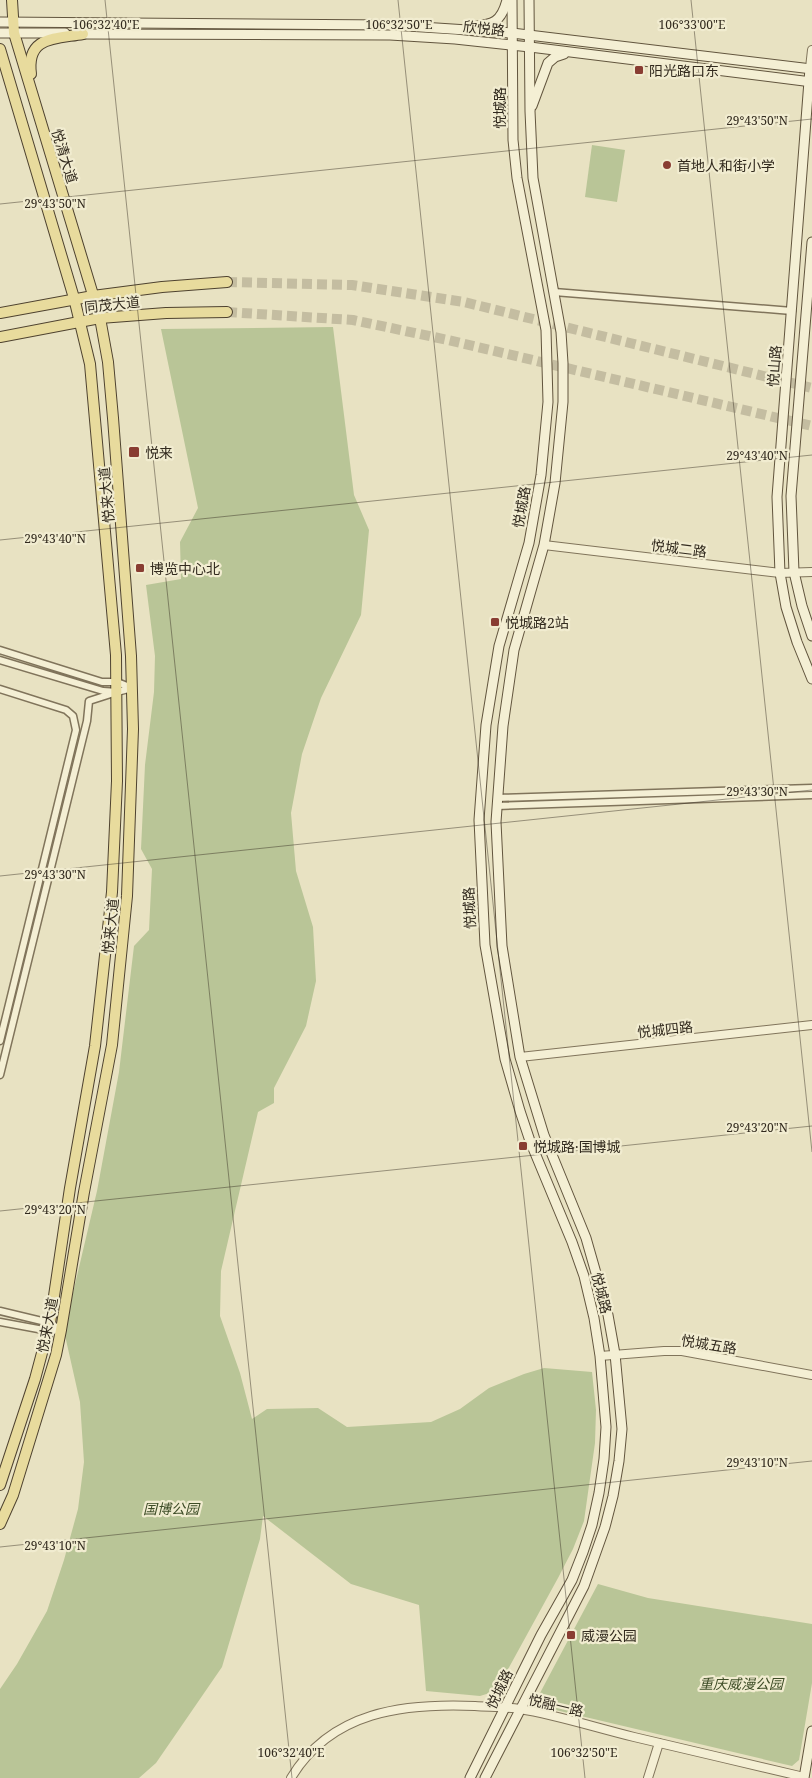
<svg xmlns="http://www.w3.org/2000/svg" width="812" height="1778" viewBox="0 0 812 1778" font-family="'Noto Serif','Noto Sans SC',serif">
<style>
.green{fill:#b9c597}
.lines{fill:none;stroke-linecap:round;stroke-linejoin:round}
.primary-tunnel{stroke:#c4bda1;stroke-width:10;stroke-dasharray:10 5;stroke-linecap:butt}
.minor-casing{stroke:#80745b;stroke-width:9}
.tertiary-casing{stroke:#80745b;stroke-width:10}
.secondary-casing{stroke:#62553e;stroke-width:11}
.primary-casing{stroke:#4e422f;stroke-width:12}
.minor{stroke:#f4efd4;stroke-width:6}
.tertiary{stroke:#f4efd4;stroke-width:8}
.secondary{stroke:#f4efd4;stroke-width:9}
.primary{stroke:#e8db9d;stroke-width:10}
.ticks{fill:none;stroke:#322a1e;stroke-width:1;stroke-opacity:0.45}
.poi-dot{fill:#893d32;stroke:#f1ecd0;stroke-width:2}
.labels{text-anchor:middle;dominant-baseline:central;stroke-width:4.5;stroke-linejoin:round;paint-order:stroke}
.street-label{font-size:14px;fill:#322a1e;stroke:#f1ecd0}
.poi-label{font-size:14px;fill:#322a1e;stroke:#f1ecd0;text-anchor:start}
.park-label{font-size:14px;font-style:italic;fill:#3d4c26;stroke:#f1ecd0}
.ticks-label{font-size:12px;text-anchor:middle;fill:#322a1e;stroke:#f1ecd0;stroke-width:4.5;stroke-linejoin:round;paint-order:stroke}
</style>
<rect width="100%" height="100%" fill="#e8e2c2"/>
<g class="green">
<path d="M592,145L625,150L617,202L585,197Z"/>
<path d="M333,327L354,495L369,530L361,615L321,698L302,754L291,813L296,871L313,927L316,981L306,1026L274,1088V1103L258,1112L221,1271L220,1316L240,1373L252,1419L267,1409L318,1408L347,1427L431,1422L460,1409L489,1388L524,1374L544,1368L592,1372L596,1410L595,1443L584,1521L573,1549L558,1578L496,1691L480,1696L426,1691L419,1605L351,1584L263,1516L260,1539L222,1667L156,1763L139,1778H0V1689L17,1664L47,1611L64,1560L78,1509L84,1462L80,1402L64,1331L97,1191L119,1072L134,946L149,930L152,869L141,849L145,765L154,692L155,656L146,585L181,579L180,542L198,508L161,329Z"/>
<path d="M598,1584L648,1598L812,1624V1683L799,1760L792,1766L543,1707L540,1693Z"/>
</g>
<g class="lines">
<g class="primary-tunnel">
<path d="M227,282L352,285L464,302L812,388"/>
<path d="M227,312L353,320L448,340L812,426"/>
</g>
<g class="minor-casing">
<g id="minor">
<path d="M554,292L792,311"/>
<path d="M0,650L102,682H117L132,688L117,692L103,691L0,660"/>
<path d="M0,689L66,710L73,716L76,730L0,1041"/>
<path d="M498,798L812,788"/>
<path d="M497,806L812,795"/>
<path d="M0,1075L87,721L89,701L117,692"/>
<path d="M0,1311L50,1323L61,1330"/>
<path d="M0,1322L49,1331L61,1330"/>
</g>
</g>
<g class="tertiary-casing">
<g id="tertiary">
<path d="M810,68L812,50"/>
<path d="M544,545L780,573L812,572"/>
<path d="M520,1057L812,1025"/>
<path d="M600,1356L664,1351H682L812,1375"/>
<path d="M291,1778C331,1711 404,1703 475,1706C489,1707 505,1707 520,1709C557,1715 597,1728 634,1737C691,1750 747,1764 804,1777"/>
<path d="M648,1778L659,1743"/>
</g>
</g>
<g class="secondary-casing">
<g id="secondary">
<path d="M0,22L391,25L512,33L812,69"/>
<path d="M472,27C493,24 501,23 507,0"/>
<path d="M0,33H65"/>
<path d="M78,34L390,35L455,39L530,47L812,82"/>
<path d="M810,68L777,497L780,573L786,607L797,642L812,679"/>
<path d="M532,106L548,63L555,57L564,54"/>
<path d="M812,242L791,496L794,572L802,606L812,636"/>
<path d="M470,1778L541,1635L572,1580L583,1552L592,1525L599,1493L604,1459L606,1427L600,1356L594,1318L584,1276L572,1242L530,1141L520,1111L505,1059L485,945L479,820L486,725L499,646L529,543L541,475L548,402L546,330L517,178L513,140L512,0"/>
<path d="M485,1778L584,1586L605,1527L613,1496L619,1461L622,1429L615,1354L608,1315L586,1238L544,1135L520,1057L502,946L496,822L503,726L514,650L544,545L555,483L563,402V363L561,332L533,178L530,111L529,0"/>
<path d="M804,1778L812,1731"/>
</g>
</g>
<g class="primary-casing">
<g id="primary">
<path d="M0,49L74,298L90,364L116,655L117,781L112,892L95,1046L70,1188L50,1323L35,1379L0,1485"/>
<path d="M31,74C26,36 55,39 83,34"/>
<path d="M0,313L93,296L162,287L227,282"/>
<path d="M0,337L100,318L166,313L227,312"/>
<path d="M0,1524L13,1495L56,1355L61,1330L84,1192L112,1045L127,896L133,729L131,656L113,418L108,362L100,318L14,33L12,0"/>
</g>
</g>
<use href="#minor" class="minor"/>
<use href="#tertiary" class="tertiary"/>
<use href="#secondary" class="secondary"/>
<use href="#primary" class="primary"/>
</g>
<path class="ticks" d="M105,0L292,1778M398,0L585,1778M691,0L812,1152M0,204L812,119M0,540L812,455M0,876L812,790M0,1211L812,1126M0,1547L812,1461"/>
<g class="poi-dot">
<rect x="634" y="65" width="10" height="10" rx="2.5"/>
<circle cx="667" cy="165" r="5"/>
<rect x="128" y="446" width="12" height="12" rx="2.5"/>
<rect x="135" y="563" width="10" height="10" rx="2.5"/>
<rect x="490" y="617" width="10" height="10" rx="2.5"/>
<rect x="518" y="1141" width="10" height="10" rx="2.5"/>
<rect x="566" y="1630" width="10" height="10" rx="2.5"/>
</g>
<g class="labels">
<g class="street-label">
<text transform="translate(484 28) rotate(6)">欣悦路</text>
<text transform="translate(499 108) rotate(-90)">悦城路</text>
<text transform="translate(65 156) rotate(73)">悦清大道</text>
<text transform="translate(112 304) rotate(-6)">同茂大道</text>
<text transform="translate(774 366) rotate(-86)">悦山路</text>
<text transform="translate(106 495) rotate(-95)">悦来大道</text>
<text transform="translate(521 507) rotate(-80)">悦城路</text>
<text transform="translate(679 548) rotate(7)">悦城二路</text>
<text transform="translate(469 908) rotate(-93)">悦城路</text>
<text transform="translate(110 926) rotate(-84)">悦来大道</text>
<text transform="translate(665 1029) rotate(-6)">悦城四路</text>
<text transform="translate(602 1293) rotate(76)">悦城路</text>
<text transform="translate(47 1325) rotate(-79)">悦来大道</text>
<text transform="translate(709 1344) rotate(9)">悦城五路</text>
<text transform="translate(499 1689) rotate(-64)">悦城路</text>
<text transform="translate(556 1705) rotate(13)">悦融一路</text>
</g>
<g class="poi-label">
<text x="649" y="70">阳光路口东</text>
<text x="677" y="165">首地人和街小学</text>
<text x="145" y="452">悦来</text>
<text x="150" y="568">博览中心北</text>
<text x="505" y="622">悦城路2站</text>
<text x="533" y="1146">悦城路·国博城</text>
<text x="581" y="1635">威漫公园</text>
</g>
<g class="park-label">
<text x="171" y="1508">国博公园</text>
<text x="741" y="1683">重庆威漫公园</text>
</g>
</g>
<g class="ticks-label">
<text x="106" y="29">106°32'40"E</text>
<text x="399" y="29">106°32'50"E</text>
<text x="692" y="29">106°33'00"E</text>
<text x="757" y="125">29°43'50"N</text>
<text x="55" y="208">29°43'50"N</text>
<text x="757" y="460">29°43'40"N</text>
<text x="55" y="543">29°43'40"N</text>
<text x="757" y="796">29°43'30"N</text>
<text x="55" y="879">29°43'30"N</text>
<text x="757" y="1132">29°43'20"N</text>
<text x="55" y="1214">29°43'20"N</text>
<text x="757" y="1467">29°43'10"N</text>
<text x="55" y="1550">29°43'10"N</text>
<text x="291" y="1757">106°32'40"E</text>
<text x="584" y="1757">106°32'50"E</text>
</g>
</svg>
